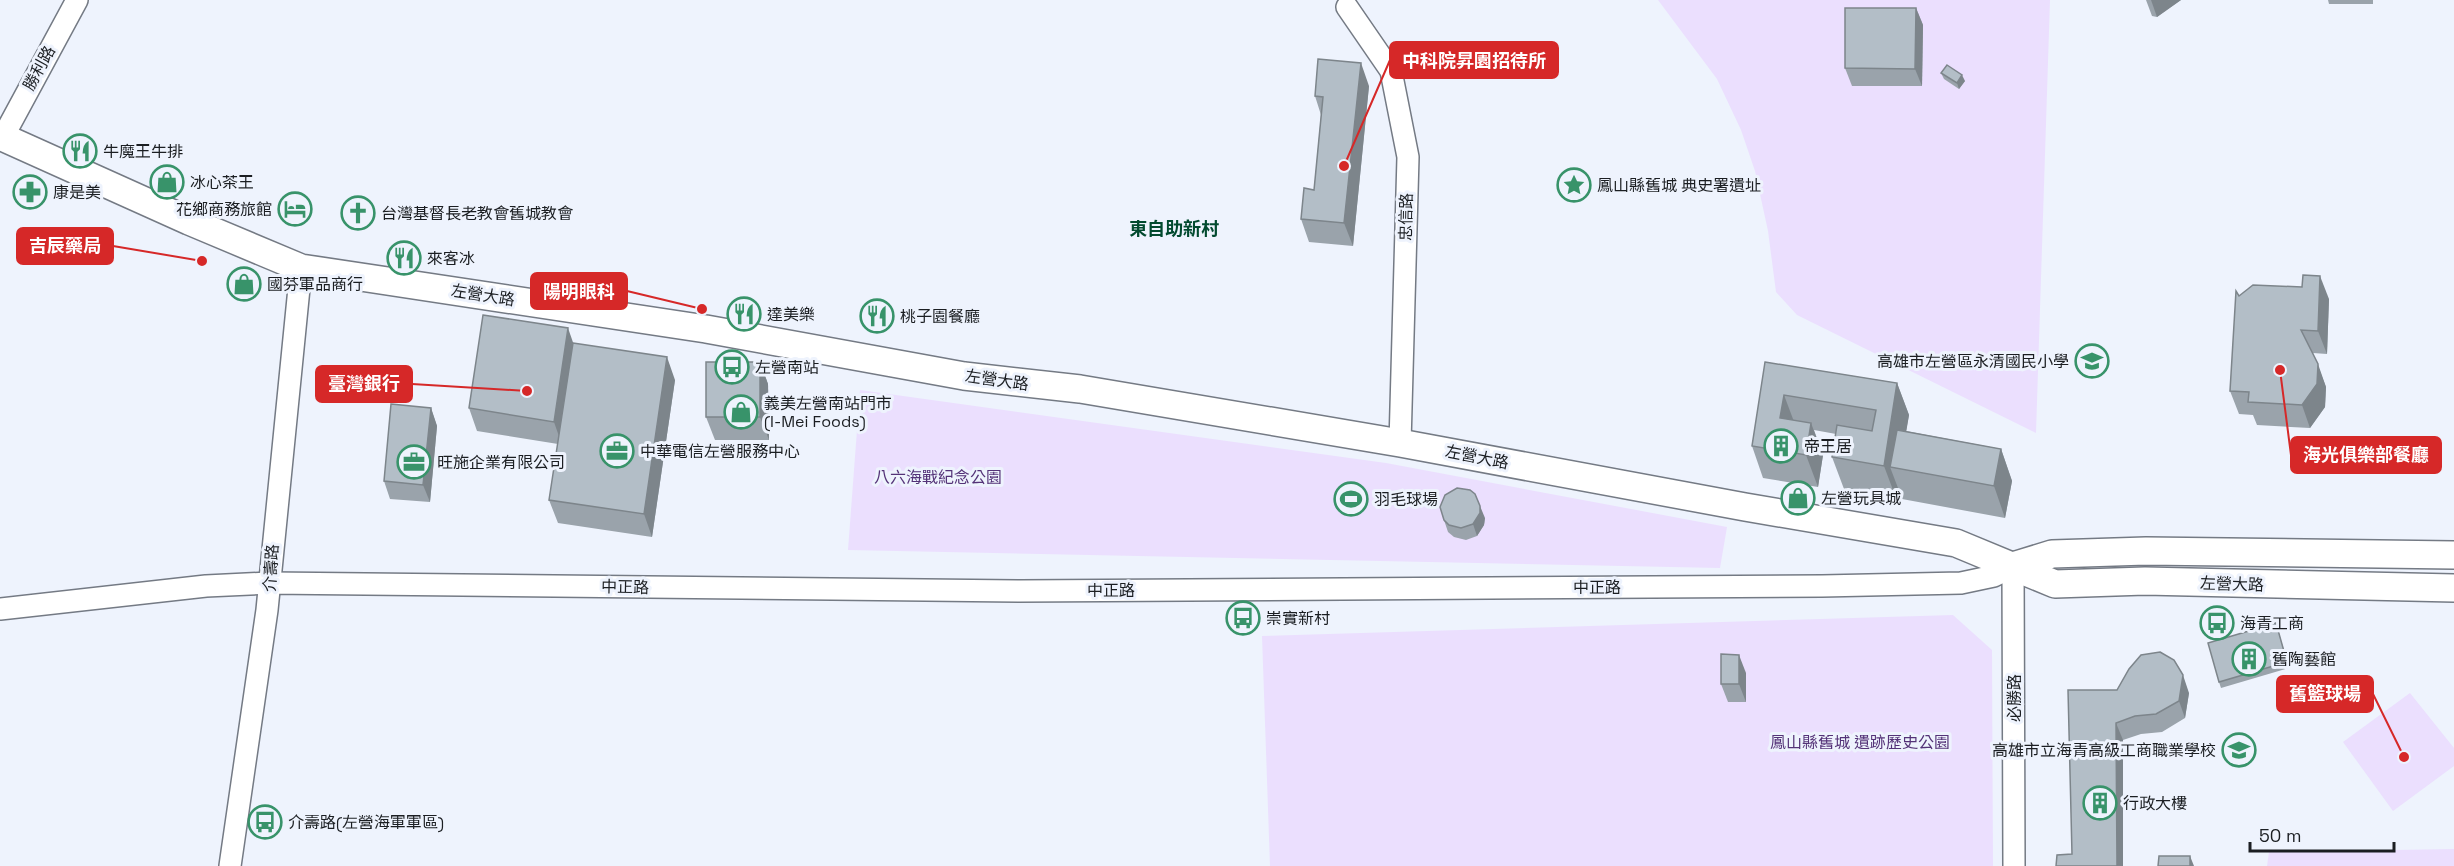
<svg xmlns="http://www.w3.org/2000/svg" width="2454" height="866" viewBox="0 0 2454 866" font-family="'Space Grotesk','Noto Sans TC',sans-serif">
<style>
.green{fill:#ebdffe}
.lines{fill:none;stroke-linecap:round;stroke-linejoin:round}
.minor-casing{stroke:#747a84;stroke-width:24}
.tertiary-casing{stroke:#747a84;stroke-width:30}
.minor{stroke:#fff;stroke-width:21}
.tertiary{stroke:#fff;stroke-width:27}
.wall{fill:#9aa3ab}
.shaded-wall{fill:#7d858b}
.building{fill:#b3bec7;stroke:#7d858b;stroke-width:1.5}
.labels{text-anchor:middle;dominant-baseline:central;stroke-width:6;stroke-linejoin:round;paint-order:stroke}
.street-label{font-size:16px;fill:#1b1e22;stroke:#eef3fd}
.poi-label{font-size:16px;fill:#1b1e22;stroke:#eef3fd;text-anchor:start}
.park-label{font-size:16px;fill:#543378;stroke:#eef3fd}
.neighbourhood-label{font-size:18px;font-weight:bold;fill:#024a2f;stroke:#eef3fd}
.leader{fill:none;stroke:#d62828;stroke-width:2}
.callout-dot{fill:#d62828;stroke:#eef3fd;stroke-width:2}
.callout{fill:#d62828;stroke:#d62828;stroke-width:2}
.callout-label{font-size:18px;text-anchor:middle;font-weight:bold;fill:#fff}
</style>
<rect width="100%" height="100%" fill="#eef3fd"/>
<g class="green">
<path d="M1658,0H2050L2036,433L1797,315L1776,292L1768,231L1755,171L1741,130L1717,79Z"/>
<path d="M860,390L1386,463L1727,527L1720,568L848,550Z"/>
<path d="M1953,615L1992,650L1993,866H1270L1262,636Z"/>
<path d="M2410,693L2454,748V766L2393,811L2343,742Z"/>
<path d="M2454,849V866H2267L2269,852Z"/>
</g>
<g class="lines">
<g class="minor-casing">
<g id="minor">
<path d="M1347,7L1391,71L1408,157L1400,443"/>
<path d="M3,137L77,0"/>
<path d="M0,609L206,586L269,583L1020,591L1822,586L1961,583L1994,576L2013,566L2014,866"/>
<path d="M230,866L267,610L301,268"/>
</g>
</g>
<g class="tertiary-casing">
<g id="tertiary">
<path d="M0,136L189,221L301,268L706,329L964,376L1080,389L1400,443L1745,507L1956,543L2055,584L2145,581L2454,588"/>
<path d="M2013,566L2052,554L2146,551L2454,555"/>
</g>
</g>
<use href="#minor" class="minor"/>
<use href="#tertiary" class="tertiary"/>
</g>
<g class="wall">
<path d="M2146,0H2181L2157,17L2152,16Z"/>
<path d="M2328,0H2373V4H2329Z"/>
<path d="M1916,8L1923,25L1922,86H1852L1845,68Z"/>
<path d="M1941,73L1965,81L1959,89L1944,79Z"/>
<path d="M1369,86L1353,246L1309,242L1301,219L1314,190L1321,115L1315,96Z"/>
<path d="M2239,296L2329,299L2327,354L2313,353L2326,387L2325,407L2310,428L2257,425L2253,415L2239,414L2230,391Z"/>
<path d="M573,343L675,380L652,537L558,523L549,500L558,444L477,431L469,408Z"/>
<path d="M760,362L768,384L769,440H715L706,417Z"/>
<path d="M1765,362L1897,383L1909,415L1906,431L2001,449L2012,481L2005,518L1902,499L1898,488L1896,498L1844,489L1832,457L1836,434L1814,430L1823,455L1818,487L1763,478L1752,446Z"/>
<path d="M431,408L437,426L430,502L390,499L384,481Z"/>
<path d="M1485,518L1484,525L1477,536L1466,540L1454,537L1448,532L1444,520Z"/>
<path d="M2276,623L2289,668L2221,688L2219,682Z"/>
<path d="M1746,673V702H1728L1721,684Z"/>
<path d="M2117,690L2189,693L2185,718L2162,732L2141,734L2123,740L2072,854Z"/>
</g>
<g class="shaded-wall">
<path d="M2151,0H2181L2157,17Z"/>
<path d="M1916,8L1923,25L1922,86L1915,69Z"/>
<path d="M1361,63L1369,86L1353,246L1344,223Z"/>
<path d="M1962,75L1965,81L1959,89L1957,83Z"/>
<path d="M2320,276L2329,299L2327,354L2318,331Z"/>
<path d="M568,328L576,351L562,445L554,422Z"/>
<path d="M667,357L675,380L652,537L644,514Z"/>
<path d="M760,362L768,384L769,440L760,417Z"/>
<path d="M2318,364L2326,387L2325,407L2310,428L2302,405Z"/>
<path d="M1897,383L1909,415L1900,469L1890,467L1898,488L1896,498L1884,466Z"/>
<path d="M1784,395L1796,427L1780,418Z"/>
<path d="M431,408L437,426L430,502L423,485Z"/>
<path d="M1811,423L1823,455L1818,487L1806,455Z"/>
<path d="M2001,449L2012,481L2005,518L1994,486Z"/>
<path d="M1480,506L1485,518L1484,525L1477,536L1473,524Z"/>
<path d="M1739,655L1746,673V702L1739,684Z"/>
<path d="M2183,675L2189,693L2185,718L2179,701Z"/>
<path d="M2116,723L2123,740V866H2117Z"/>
<path d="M2190,856L2194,866H2190Z"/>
</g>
<g class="building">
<path d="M1845,8H1916L1915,69L1845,68Z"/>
<path d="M1318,59L1361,63L1344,223L1301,219L1304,188L1314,190L1323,97L1315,96Z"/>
<path d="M1947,65L1962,75L1957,83L1941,73Z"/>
<path d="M2303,275L2320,276L2318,331L2301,330L2318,364L2317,384L2302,405L2248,402L2249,392L2230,391L2236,291L2239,296L2253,285L2302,287Z"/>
<path d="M483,315L568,328L554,422L469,408Z"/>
<path d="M573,343L667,357L644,514L549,500Z"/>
<rect x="706" y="362" width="54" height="55"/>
<path d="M1765,362L1897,383L1884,466L1832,457L1837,425L1872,431L1876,410L1784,395L1780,418L1811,423L1806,455L1752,446Z"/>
<path d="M391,404L431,408L423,485L384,481Z"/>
<path d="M1897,430L2001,449L1994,486L1890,467Z"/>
<path d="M1457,488L1470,490L1475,494L1480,506V513L1473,524L1461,528L1449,525L1444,520L1440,507L1445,495Z"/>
<path d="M2276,623L2287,662L2219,682L2208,643Z"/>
<path d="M2160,652L2174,660L2183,675L2179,701L2156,714L2135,716L2116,723L2117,866H2056L2057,855L2072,854L2068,690H2117L2129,669L2141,655Z"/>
<path d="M1721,654L1739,655V684H1721Z"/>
<path d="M2159,856H2190V866H2158Z"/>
</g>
<defs>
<g id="restaurant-ring" transform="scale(1.725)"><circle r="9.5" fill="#eef3fd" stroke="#38936a" stroke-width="1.5"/><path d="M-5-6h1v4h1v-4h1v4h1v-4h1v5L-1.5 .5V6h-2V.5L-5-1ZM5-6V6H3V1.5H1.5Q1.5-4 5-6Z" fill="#38936a"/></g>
<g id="shop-ring" transform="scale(1.725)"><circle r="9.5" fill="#eef3fd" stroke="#38936a" stroke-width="1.5"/><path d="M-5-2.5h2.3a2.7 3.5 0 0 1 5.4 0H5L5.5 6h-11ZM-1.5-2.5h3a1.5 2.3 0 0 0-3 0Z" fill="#38936a"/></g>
<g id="sight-ring" transform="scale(1.725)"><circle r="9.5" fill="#eef3fd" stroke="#38936a" stroke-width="1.5"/><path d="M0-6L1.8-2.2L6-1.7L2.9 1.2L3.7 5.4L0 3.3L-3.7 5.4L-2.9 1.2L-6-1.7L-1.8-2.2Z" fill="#38936a"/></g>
<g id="pharmacy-ring" transform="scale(1.725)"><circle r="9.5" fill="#eef3fd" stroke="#38936a" stroke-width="1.5"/><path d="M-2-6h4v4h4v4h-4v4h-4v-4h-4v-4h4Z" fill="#38936a"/></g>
<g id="hotel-ring" transform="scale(1.725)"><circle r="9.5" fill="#eef3fd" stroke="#38936a" stroke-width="1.5"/><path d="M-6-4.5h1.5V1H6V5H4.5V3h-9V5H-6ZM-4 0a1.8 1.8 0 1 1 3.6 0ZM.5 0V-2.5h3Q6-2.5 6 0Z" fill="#38936a"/></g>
<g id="church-ring" transform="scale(1.725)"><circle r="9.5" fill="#eef3fd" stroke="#38936a" stroke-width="1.5"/><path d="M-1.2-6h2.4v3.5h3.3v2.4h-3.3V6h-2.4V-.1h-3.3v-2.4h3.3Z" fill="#38936a"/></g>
<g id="school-ring" transform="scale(1.725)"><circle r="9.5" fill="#eef3fd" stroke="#38936a" stroke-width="1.5"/><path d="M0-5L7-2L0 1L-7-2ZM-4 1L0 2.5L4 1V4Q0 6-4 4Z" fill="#38936a"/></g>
<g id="bus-ring" transform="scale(1.725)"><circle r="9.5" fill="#eef3fd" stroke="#38936a" stroke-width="1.5"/><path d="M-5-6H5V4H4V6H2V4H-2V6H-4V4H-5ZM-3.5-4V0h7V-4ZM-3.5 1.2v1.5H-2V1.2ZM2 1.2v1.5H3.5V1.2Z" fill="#38936a"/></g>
<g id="building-ring" transform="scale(1.725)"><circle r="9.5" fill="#eef3fd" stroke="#38936a" stroke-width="1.5"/><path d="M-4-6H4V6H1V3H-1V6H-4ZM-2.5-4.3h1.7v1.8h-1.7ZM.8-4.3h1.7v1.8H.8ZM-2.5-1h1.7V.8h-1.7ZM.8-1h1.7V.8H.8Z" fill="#38936a"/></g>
<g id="office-ring" transform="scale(1.725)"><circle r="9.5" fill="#eef3fd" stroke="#38936a" stroke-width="1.5"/><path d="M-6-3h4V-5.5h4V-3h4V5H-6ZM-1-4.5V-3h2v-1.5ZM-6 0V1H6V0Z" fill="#38936a"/></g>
<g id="stadium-ring" transform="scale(1.725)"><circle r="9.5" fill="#eef3fd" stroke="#38936a" stroke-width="1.5"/><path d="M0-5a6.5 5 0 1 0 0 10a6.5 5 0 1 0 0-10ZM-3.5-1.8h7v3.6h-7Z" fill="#38936a"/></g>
</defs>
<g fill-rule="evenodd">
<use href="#restaurant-ring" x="80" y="151"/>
<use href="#shop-ring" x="167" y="182"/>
<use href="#sight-ring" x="1574" y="185"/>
<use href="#pharmacy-ring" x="30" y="192"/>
<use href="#hotel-ring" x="295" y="209"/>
<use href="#church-ring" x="358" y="213"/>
<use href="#restaurant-ring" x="404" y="258"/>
<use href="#shop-ring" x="244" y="284"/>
<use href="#restaurant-ring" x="744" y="314"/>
<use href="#restaurant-ring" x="877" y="316"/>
<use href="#school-ring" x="2092" y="361"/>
<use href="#bus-ring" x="732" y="367"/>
<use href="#shop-ring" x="741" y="412"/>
<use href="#building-ring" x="1781" y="446"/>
<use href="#office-ring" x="617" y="451"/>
<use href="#office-ring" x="414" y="462"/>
<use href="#shop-ring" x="1798" y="498"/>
<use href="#stadium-ring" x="1351" y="499"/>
<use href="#bus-ring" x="1243" y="618"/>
<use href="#bus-ring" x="2217" y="623"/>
<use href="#building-ring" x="2249" y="659"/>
<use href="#school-ring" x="2239" y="750"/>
<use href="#building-ring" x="2100" y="803"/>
<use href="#bus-ring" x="265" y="822"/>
</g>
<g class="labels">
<g class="street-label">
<text transform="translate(39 68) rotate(-61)">勝利路</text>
<text transform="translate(1406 217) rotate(-89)">忠信路</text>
<text transform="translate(483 295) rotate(9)">左營大路</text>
<text transform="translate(997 380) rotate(8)">左營大路</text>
<text transform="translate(1477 457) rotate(11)">左營大路</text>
<text transform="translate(271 568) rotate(-86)">介壽路</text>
<text transform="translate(2232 584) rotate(2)">左營大路</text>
<text transform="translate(625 587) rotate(1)">中正路</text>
<text x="1597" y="587">中正路</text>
<text x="1111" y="590">中正路</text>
<text transform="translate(2014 698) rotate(-90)">必勝路</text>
</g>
<g class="poi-label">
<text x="103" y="151">牛魔王牛排</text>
<text x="190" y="182">冰心茶王</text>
<text x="1597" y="185">鳳山縣舊城 典史署遺址</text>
<text x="53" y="192">康是美</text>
<text x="272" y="209" text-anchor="end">花鄉商務旅館</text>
<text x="381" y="213">台灣基督長老教會舊城教會</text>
<text x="427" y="258">來客冰</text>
<text x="267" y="284">國芬軍品商行</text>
<text x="767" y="314">達美樂</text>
<text x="900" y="316">桃子園餐廳</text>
<text x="2069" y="361" text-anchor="end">高雄市左營區永清國民小學</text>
<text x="755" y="367">左營南站</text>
<text x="764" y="403">義美左營南站門市<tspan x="764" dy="18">(I-Mei Foods)</tspan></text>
<text x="1804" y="446">帝王居</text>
<text x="640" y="451">中華電信左營服務中心</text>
<text x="437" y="462">旺施企業有限公司</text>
<text x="1821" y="498">左營玩具城</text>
<text x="1374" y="499">羽毛球場</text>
<text x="1266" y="618">崇實新村</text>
<text x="2240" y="623">海青工商</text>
<text x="2272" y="659">舊陶藝館</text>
<text x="2216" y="750" text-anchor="end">高雄市立海青高級工商職業學校</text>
<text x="2123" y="803">行政大樓</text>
<text x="288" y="822">介壽路(左營海軍軍區)</text>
</g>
<g class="park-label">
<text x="938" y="477">八六海戰紀念公園</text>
<text x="1860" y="742">鳳山縣舊城 遺跡歷史公園</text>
</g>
<g class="neighbourhood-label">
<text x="1174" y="228">東自助新村</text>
</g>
</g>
<path class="leader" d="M1344 166L1390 60M202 261L113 246M702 309L627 291M527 391L412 384M2280 370L2291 455M2404 757L2373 694"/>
<g class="callout-dot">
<circle cx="1344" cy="166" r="6"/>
<circle cx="202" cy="261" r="6"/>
<circle cx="702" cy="309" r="6"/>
<circle cx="527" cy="391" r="6"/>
<circle cx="2280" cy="370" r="6"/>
<circle cx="2404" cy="757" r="6"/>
</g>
<g class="callout">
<rect x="1390" y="42" width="168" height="36" rx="6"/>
<rect x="17" y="228" width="96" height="36" rx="6"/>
<rect x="531" y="273" width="96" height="36" rx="6"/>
<rect x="316" y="366" width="96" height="36" rx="6"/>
<rect x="2291" y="437" width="150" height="36" rx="6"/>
<rect x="2277" y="676" width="96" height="36" rx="6"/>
</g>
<g class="callout-label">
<text x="1474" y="67">中科院昇園招待所</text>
<text x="65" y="252">吉辰藥局</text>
<text x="579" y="298">陽明眼科</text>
<text x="364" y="390">臺灣銀行</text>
<text x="2366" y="461">海光俱樂部餐廳</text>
<text x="2325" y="700">舊籃球場</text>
</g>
<path d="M2250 842v9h144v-9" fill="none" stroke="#1b1e22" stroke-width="3"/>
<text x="2259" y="842" font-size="18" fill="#1b1e22" stroke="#eef3fd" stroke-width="4.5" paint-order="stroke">50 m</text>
</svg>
